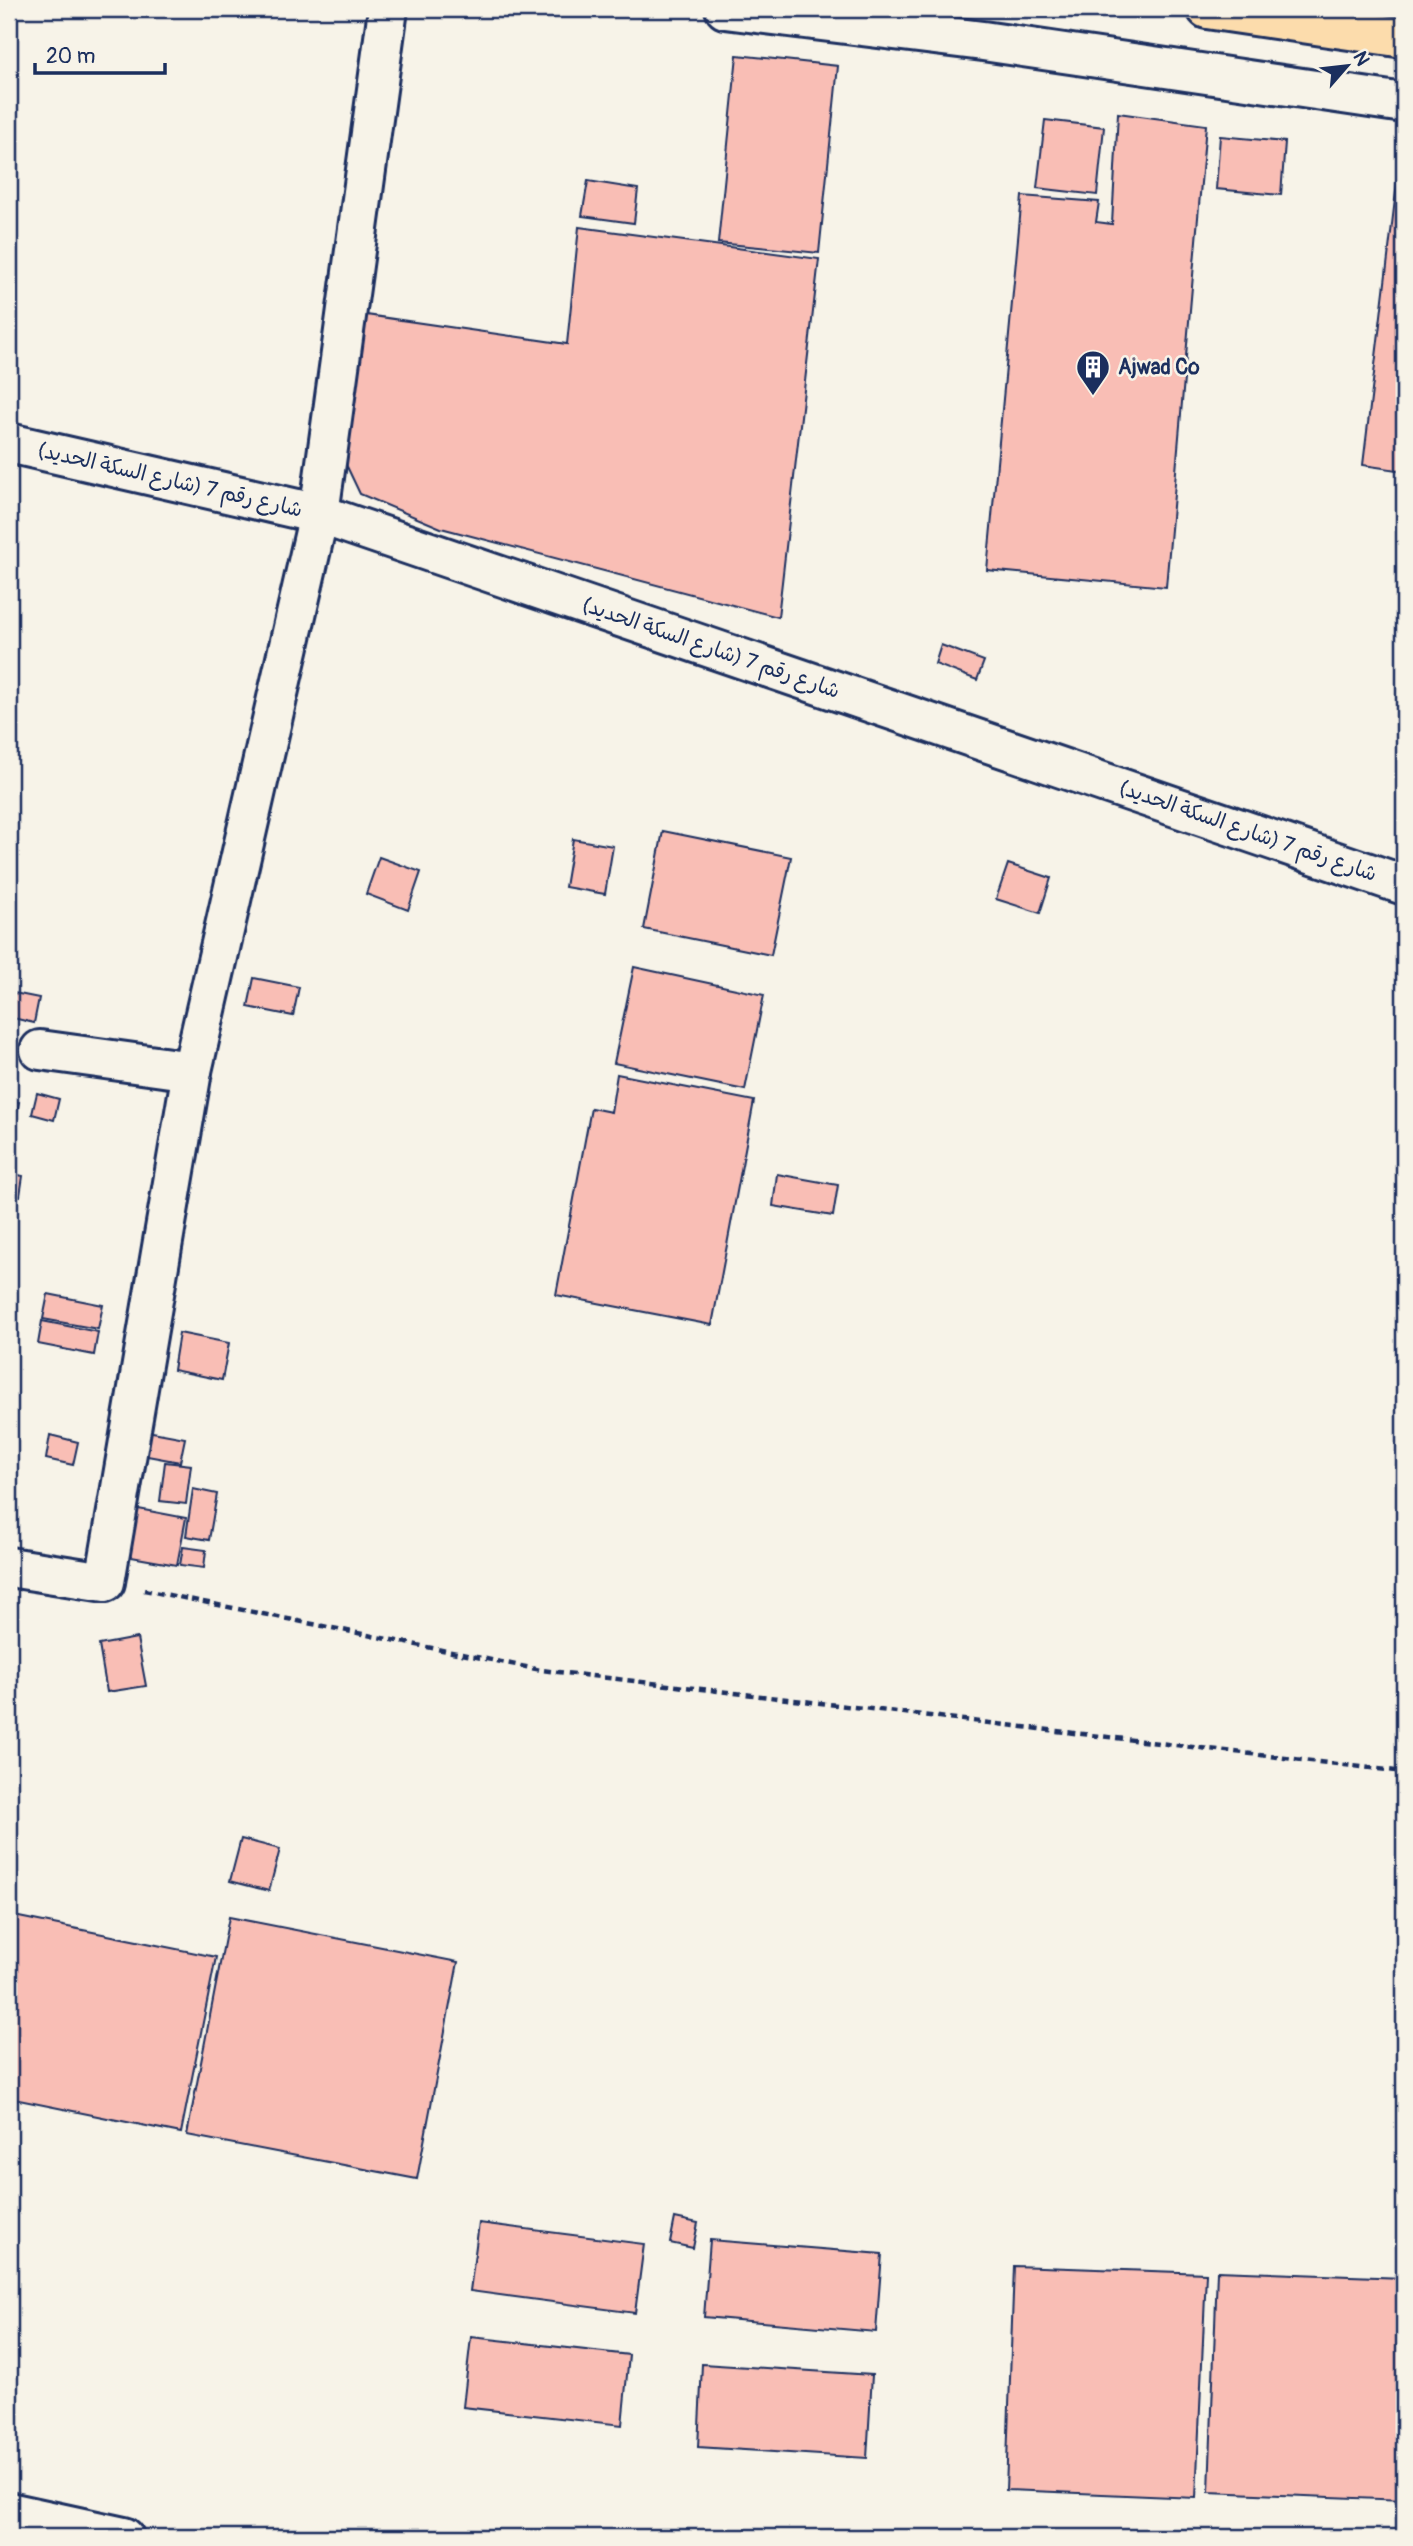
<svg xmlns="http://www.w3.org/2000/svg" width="1413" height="2546" viewBox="0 0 1413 2546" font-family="Pangolin,'Playpen Sans Arabic',sans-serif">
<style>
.building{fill:#f9beb5;stroke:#1b2f5e;stroke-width:2}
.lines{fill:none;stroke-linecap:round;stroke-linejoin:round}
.street-casing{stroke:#1b2f5e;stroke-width:44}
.secondary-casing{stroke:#1b2f5e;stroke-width:44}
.highway-casing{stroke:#1b2f5e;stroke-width:44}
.path{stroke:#1b2f5e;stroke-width:4.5;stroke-dasharray:7 5;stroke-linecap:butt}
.street{stroke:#f7f3e8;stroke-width:38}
.secondary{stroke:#f7f3e8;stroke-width:38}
.highway{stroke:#fcdcac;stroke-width:38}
.labels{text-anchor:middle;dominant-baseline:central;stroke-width:5;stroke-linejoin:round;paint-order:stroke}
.poi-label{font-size:21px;font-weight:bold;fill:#1b2f5e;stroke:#f7f3e8;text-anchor:start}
.street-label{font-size:21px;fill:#1b2f5e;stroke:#f7f3e8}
</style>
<rect width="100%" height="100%" fill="#f7f3e8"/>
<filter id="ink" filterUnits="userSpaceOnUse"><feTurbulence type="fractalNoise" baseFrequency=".0143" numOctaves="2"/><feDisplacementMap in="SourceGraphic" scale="14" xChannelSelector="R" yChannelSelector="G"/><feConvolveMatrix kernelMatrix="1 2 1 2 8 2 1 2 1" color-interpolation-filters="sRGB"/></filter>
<g filter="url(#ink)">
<g class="building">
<path d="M737,55L838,66L819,253L718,243Z"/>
<path d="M1118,113L1206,125L1166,587L987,570L1022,196L1099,202L1096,222L1112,224Z"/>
<path d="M1045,120L1104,127L1097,195L1037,188Z"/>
<path d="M1220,136L1285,142L1281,195L1216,189Z"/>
<path d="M1400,158L1404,159V471L1363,465Z"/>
<path d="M588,181L638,189L634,223L582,216Z"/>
<path d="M579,227L819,259L778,617L441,528L360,494L342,456L366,315L567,344Z"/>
<path d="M941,645L984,661L977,680L935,664Z"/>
<path d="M663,831L791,857L771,955L644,929Z"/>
<path d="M573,839L613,846L605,894L565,887Z"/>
<path d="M379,857L421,872L408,910L366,894Z"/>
<path d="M1008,864L1051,878L1040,913L996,899Z"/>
<path d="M634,967L764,995L745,1090L614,1063Z"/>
<path d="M254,978L299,987L293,1016L248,1007Z"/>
<path d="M14,993L39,998L34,1023L9,1017Z"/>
<path d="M617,1074L754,1101L712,1325L556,1295L591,1108L611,1112Z"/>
<path d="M37,1093L59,1099L54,1120L32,1114Z"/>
<path d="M9,1100L19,1102L9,1152Z"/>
<path d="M9,1173L23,1176L20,1196L9,1195Z"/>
<path d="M777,1174L838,1185L833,1216L773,1206Z"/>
<path d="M48,1294L103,1305L98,1329L43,1319Z"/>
<path d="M42,1321L98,1332L94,1355L38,1344Z"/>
<path d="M179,1333L229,1343L222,1380L173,1370Z"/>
<path d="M147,1431L185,1438L180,1462L142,1455Z"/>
<path d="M50,1435L78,1442L73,1465L46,1459Z"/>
<path d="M165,1462L191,1465L186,1504L160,1501Z"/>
<path d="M193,1489L217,1494L209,1540L186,1536Z"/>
<path d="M128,1507L186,1518L177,1565L120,1555Z"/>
<path d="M183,1547L206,1550L204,1568L180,1565Z"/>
<path d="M137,1638L146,1686L107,1692L99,1645Z"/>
<path d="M241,1839L280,1849L269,1891L230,1881Z"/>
<path d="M9,1915L216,1957L181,2133L9,2098Z"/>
<path d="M229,1917L458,1962L417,2179L187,2135Z"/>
<path d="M675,2218L698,2223L693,2248L670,2243Z"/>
<path d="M479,2223L644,2244L635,2313L470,2291Z"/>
<path d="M710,2240L882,2254L876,2332L704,2317Z"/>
<path d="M1014,2266L1206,2273L1196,2498L1006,2490Z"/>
<path d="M1217,2271L1404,2278V2500L1209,2492Z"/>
<path d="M471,2337L629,2355L622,2425L463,2407Z"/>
<path d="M702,2364L872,2375L867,2458L698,2447Z"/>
</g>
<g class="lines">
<g class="street-casing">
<g id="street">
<path d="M9,443L319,514L1404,885"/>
<path d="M40,1050L192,1071"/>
<path d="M9,1567L105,1582L192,1071L319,514L388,9"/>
<path d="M9,2512L124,2537"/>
</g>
</g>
<g class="secondary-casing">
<path id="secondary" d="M725,9L983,41L1404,103"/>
</g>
<g class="highway-casing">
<path id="highway" d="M1207,9L1404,38"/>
</g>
<path class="path" d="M144,1590L541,1670L1404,1772"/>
<use href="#street" class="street"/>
<use href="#secondary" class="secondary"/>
<use href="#highway" class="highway"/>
</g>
</g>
<defs>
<g id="building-pin" transform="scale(1.75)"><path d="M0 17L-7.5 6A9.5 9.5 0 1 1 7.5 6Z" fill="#1b2f5e" stroke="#f7f3e8"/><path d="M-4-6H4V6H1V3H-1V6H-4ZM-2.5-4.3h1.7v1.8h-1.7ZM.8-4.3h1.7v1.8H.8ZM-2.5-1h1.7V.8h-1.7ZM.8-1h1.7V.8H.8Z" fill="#fff"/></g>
</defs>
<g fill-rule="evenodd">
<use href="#building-pin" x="1093" y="367"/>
</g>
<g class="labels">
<g class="poi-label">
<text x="1118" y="367">Ajwad Co</text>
</g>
<g class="street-label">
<text transform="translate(170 480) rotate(13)">شارع رقم 7 (شارع السكة الحديد)</text>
<text transform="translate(711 648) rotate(19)">شارع رقم 7 (شارع السكة الحديد)</text>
<text transform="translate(1248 831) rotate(19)">شارع رقم 7 (شارع السكة الحديد)</text>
</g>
</g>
<rect width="1413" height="2546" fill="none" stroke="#f7f3e8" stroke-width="35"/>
<rect x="18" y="18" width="1378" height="2511" fill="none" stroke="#1b2f5e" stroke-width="2.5" filter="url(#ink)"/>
<g transform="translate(1347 66) rotate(62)" stroke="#f7f3e8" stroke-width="5" paint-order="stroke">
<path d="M0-5L12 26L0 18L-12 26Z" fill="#1b2f5e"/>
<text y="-10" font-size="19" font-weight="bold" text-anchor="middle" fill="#1b2f5e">N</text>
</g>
<path d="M35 63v10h130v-10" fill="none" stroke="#1b2f5e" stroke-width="3.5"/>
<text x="46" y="63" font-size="21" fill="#1b2f5e" stroke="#f7f3e8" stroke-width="5" paint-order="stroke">20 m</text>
</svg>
